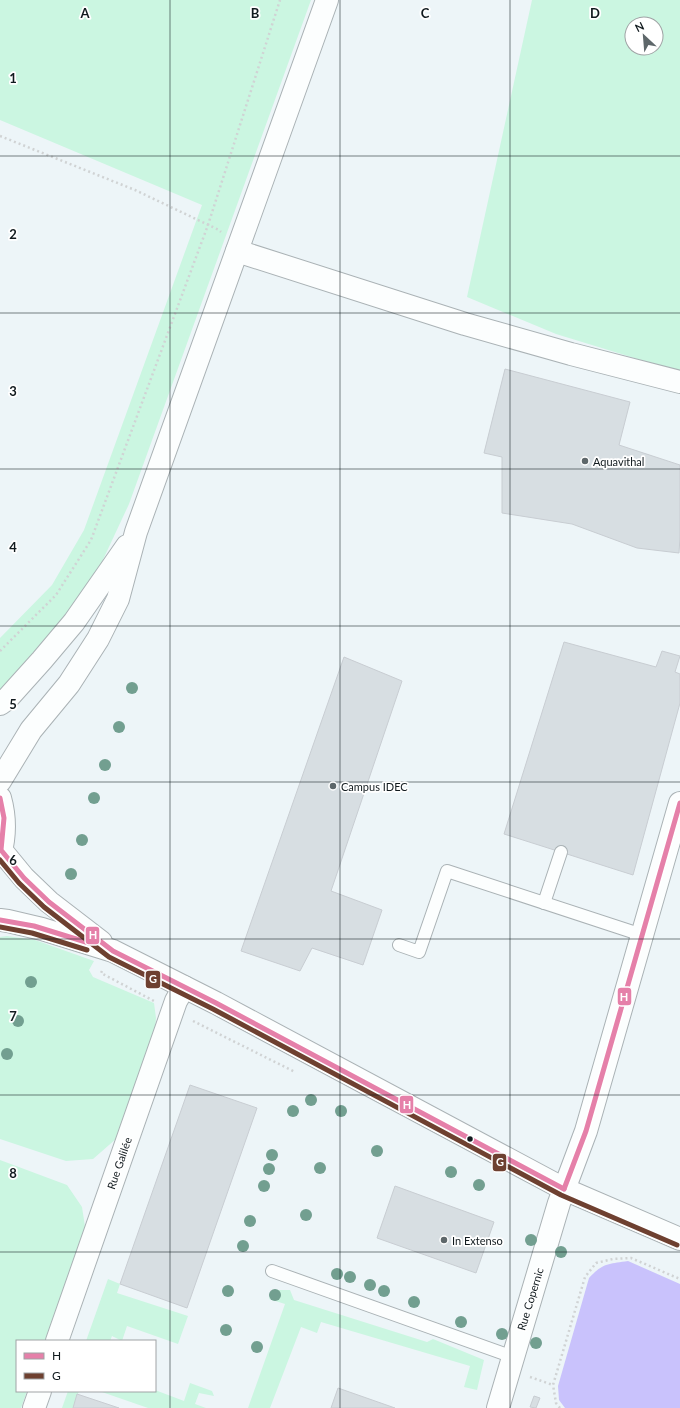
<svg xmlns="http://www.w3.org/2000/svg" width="680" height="1408" viewBox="0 0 680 1408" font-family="Lato,sans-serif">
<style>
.green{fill:#cbf6e1;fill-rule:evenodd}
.water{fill:#c9c2fc}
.building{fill:#d7dee2;stroke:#c8cdd2}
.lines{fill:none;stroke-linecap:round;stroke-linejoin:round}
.lane-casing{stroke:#aab2b5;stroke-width:14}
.street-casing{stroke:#aab2b5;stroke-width:24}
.secondary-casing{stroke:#aab2b5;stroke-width:24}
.primary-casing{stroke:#aab2b5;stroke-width:24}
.path{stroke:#d0d3d4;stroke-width:2.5;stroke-dasharray:2 3;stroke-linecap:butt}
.lane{stroke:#fcfefe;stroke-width:12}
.street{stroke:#fcfefe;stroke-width:22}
.secondary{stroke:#fcfefe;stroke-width:22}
.primary{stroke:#fcfefe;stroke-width:22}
.bus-1-casing{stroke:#fff;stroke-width:8}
.bus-2-casing{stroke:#fff;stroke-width:8}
.bus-1{stroke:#e580a9;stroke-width:5}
.bus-2{stroke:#6e4030;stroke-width:5}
.tree{fill:#729f90}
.grid{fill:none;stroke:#111a1e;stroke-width:1;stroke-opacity:0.55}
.poi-dot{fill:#5e676a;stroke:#fff;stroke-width:1.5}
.bus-dot{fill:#111a1e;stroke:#fff;stroke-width:1.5}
.labels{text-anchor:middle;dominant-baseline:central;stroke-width:3.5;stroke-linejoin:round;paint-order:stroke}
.poi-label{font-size:11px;fill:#111a1e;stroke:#fff;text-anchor:start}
.street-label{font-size:11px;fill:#111a1e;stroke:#fff}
.grid-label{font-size:13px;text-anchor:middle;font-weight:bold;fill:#111a1e;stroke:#fff;stroke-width:3.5;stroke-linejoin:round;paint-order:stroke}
.line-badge{stroke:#fff;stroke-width:1.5}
.badge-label{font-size:11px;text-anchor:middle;font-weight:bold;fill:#fff}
</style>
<rect width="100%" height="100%" fill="#edf5f8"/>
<g class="green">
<path d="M0,0H311L129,504L101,564L73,610L0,694V638L52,585L84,530L202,205L0,120Z"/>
<path d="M532,0H680V372L556,334L467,297ZM632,24H656V48H632Z"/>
<path d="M7,936L35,940L94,961L89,970L93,977L154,1003L156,1018L155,1030L117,1138L93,1159L66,1161L0,1139V937Z"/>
<path d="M0,1160L67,1185L82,1207L86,1233L46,1341H17V1391H27L21,1408H0Z"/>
<path d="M108,1279L120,1284L117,1293L188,1316L178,1344L127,1326L122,1341L112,1336L110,1341H86Z"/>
<path d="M273,1290H290L294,1300L427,1342L433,1339L484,1360L477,1390L464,1387L470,1366L321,1322L317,1333L301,1327L270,1408H248L285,1304L269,1299Z"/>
<path d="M190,1383L212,1391L214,1396L199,1393L195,1404L206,1408H148L99,1391L155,1390L184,1401Z"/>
<path d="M68,1391H79L73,1408H62Z"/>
</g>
<path class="water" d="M628,1261L680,1284V1408H565L559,1400L558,1386L589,1278C603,1263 608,1264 628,1261Z"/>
<g class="building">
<path d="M505,369L630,402L619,445L680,465V537L679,553L637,548L572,524L502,513V457L484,453Z"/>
<path d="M564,642L656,667L662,651L680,656L675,672L680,674V703L633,875L504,834Z"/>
<path d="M344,657L402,681L331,891L382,910L363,965L312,948L300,971L241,951Z"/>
<path d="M190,1085L257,1108L187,1308L120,1284Z"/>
<path d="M395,1186L494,1222L476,1273L377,1238Z"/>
<path d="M338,1388L395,1408H331Z"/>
<path d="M77,1394L119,1408H73Z"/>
<path d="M534,1396L540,1398L536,1408L530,1407Z"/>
</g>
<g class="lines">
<g class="lane-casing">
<g id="lane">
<path d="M544,903L561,852"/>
<path d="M399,945L419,952L447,871L642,935"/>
<path d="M272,1271L513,1357"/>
</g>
</g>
<g class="street-casing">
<g id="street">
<path d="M237,251L465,324L571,354L680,382"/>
<path d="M57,1341L176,1001L184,987"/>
<path d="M34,1408L40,1391"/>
<path d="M498,1408L559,1203L586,1131L680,803"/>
</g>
</g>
<g class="secondary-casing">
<g id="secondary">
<path d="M0,704L7,699L42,660L74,622L127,546"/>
<path d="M0,781L31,730L69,684L98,639L118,599L136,532L327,0"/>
<path d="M1,850L24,878L49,902L101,942"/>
<path d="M0,920L8,921L42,929L113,951L216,1003L564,1189L680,1239"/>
</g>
</g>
<g class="primary-casing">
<path id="primary" d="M0,798C5,816 5,837 0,855"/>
</g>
<g class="path">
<path d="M0,136L135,190L219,230L221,232"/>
<path d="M0,651L56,595L91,540L208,225L280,0"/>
<path d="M102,971L101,973L154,1001"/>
<path d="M193,1021L295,1072"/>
<path d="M530,1377L553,1385"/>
<path d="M560,1408L556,1403L553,1385L585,1277L596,1263L613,1259L631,1258L680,1279"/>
</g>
<use href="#lane" class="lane"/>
<use href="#street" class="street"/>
<use href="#secondary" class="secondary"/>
<use href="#primary" class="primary"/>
<g class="bus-1-casing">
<g id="bus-1">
<path d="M0,798L4,818L1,850L24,878L49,902L113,951L216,1003L564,1189"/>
<path d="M0,920L34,926L89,943"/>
<path d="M564,1189L586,1131L680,803"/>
</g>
</g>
<g class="bus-2-casing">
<g id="bus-2">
<path d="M0,860L19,883L44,907L109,957L213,1009L561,1195L677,1245"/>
<path d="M0,927L32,933L87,950"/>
</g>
</g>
<use href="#bus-1" class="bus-1"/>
<use href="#bus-2" class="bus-2"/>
</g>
<g class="tree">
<circle cx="132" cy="688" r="6"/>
<circle cx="119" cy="727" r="6"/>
<circle cx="105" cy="765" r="6"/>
<circle cx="94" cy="798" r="6"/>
<circle cx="82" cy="840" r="6"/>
<circle cx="71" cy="874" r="6"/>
<circle cx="31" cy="982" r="6"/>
<circle cx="18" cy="1021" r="6"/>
<circle cx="7" cy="1054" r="6"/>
<circle cx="311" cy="1100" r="6"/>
<circle cx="293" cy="1111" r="6"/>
<circle cx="341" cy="1111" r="6"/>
<circle cx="377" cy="1151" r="6"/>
<circle cx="272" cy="1155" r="6"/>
<circle cx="320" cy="1168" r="6"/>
<circle cx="269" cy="1169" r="6"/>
<circle cx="451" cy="1172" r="6"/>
<circle cx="479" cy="1185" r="6"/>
<circle cx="264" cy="1186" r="6"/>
<circle cx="306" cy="1215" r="6"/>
<circle cx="250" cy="1221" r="6"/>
<circle cx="531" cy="1240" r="6"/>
<circle cx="243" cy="1246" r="6"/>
<circle cx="561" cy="1252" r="6"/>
<circle cx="337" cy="1274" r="6"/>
<circle cx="350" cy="1277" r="6"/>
<circle cx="370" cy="1285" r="6"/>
<circle cx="228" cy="1291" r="6"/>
<circle cx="384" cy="1291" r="6"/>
<circle cx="275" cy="1295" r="6"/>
<circle cx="414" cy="1302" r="6"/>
<circle cx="461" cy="1322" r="6"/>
<circle cx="226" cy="1330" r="6"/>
<circle cx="502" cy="1334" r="6"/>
<circle cx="536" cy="1343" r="6"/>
<circle cx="257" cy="1347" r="6"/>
</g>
<path class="grid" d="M170,0V1408M340,0V1408M510,0V1408M0,156H680M0,313H680M0,469H680M0,626H680M0,782H680M0,939H680M0,1095H680M0,1252H680"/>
<g class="poi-dot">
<circle cx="585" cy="461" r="4"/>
<circle cx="333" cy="786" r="4"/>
<circle cx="444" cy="1240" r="4"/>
</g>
<circle class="bus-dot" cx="470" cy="1139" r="3.5"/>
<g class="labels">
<g class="poi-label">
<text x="593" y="461">Aquavithal</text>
<text x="341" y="786">Campus IDEC</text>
<text x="452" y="1240">In Extenso</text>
</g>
<g class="street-label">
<text transform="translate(119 1163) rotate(-71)">Rue Galilée</text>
<text transform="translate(530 1299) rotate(-73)">Rue Copernic</text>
</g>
</g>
<g class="grid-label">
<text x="85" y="18">A</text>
<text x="255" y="18">B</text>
<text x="425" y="18">C</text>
<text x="595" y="18">D</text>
<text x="13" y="83">1</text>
<text x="13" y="239">2</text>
<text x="13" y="396">3</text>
<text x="13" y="552">4</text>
<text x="13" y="709">5</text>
<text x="13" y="865">6</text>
<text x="13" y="1021">7</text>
<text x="13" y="1178">8</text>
</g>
<g class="line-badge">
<rect x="85" y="926" width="15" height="19" rx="4" fill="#e580a9"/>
<rect x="145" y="970" width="16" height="19" rx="4" fill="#6e4030"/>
<rect x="617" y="987" width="15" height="19" rx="4" fill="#e580a9"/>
<rect x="399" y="1095" width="15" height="19" rx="4" fill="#e580a9"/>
<rect x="492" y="1153" width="15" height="19" rx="4" fill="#6e4030"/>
</g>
<g class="badge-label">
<text x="93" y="939">H</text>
<text x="153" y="983">G</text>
<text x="624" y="1001">H</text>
<text x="407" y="1109">H</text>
<text x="500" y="1166">G</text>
</g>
<rect x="16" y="1340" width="140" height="52" fill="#ffffff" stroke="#a0a3a5"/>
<rect x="24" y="1353" width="20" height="6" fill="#e580a9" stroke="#a0a3a5"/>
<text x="52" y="1360" font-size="12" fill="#111a1e">H</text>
<rect x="24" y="1373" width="20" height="6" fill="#6e4030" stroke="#a0a3a5"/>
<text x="52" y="1380" font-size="12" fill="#111a1e">G</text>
<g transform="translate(644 36) rotate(334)"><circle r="19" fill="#ffffff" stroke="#a0a3a5"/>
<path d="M0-3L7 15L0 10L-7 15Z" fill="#5e676a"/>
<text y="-6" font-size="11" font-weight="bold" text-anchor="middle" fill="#111a1e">N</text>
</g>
</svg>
